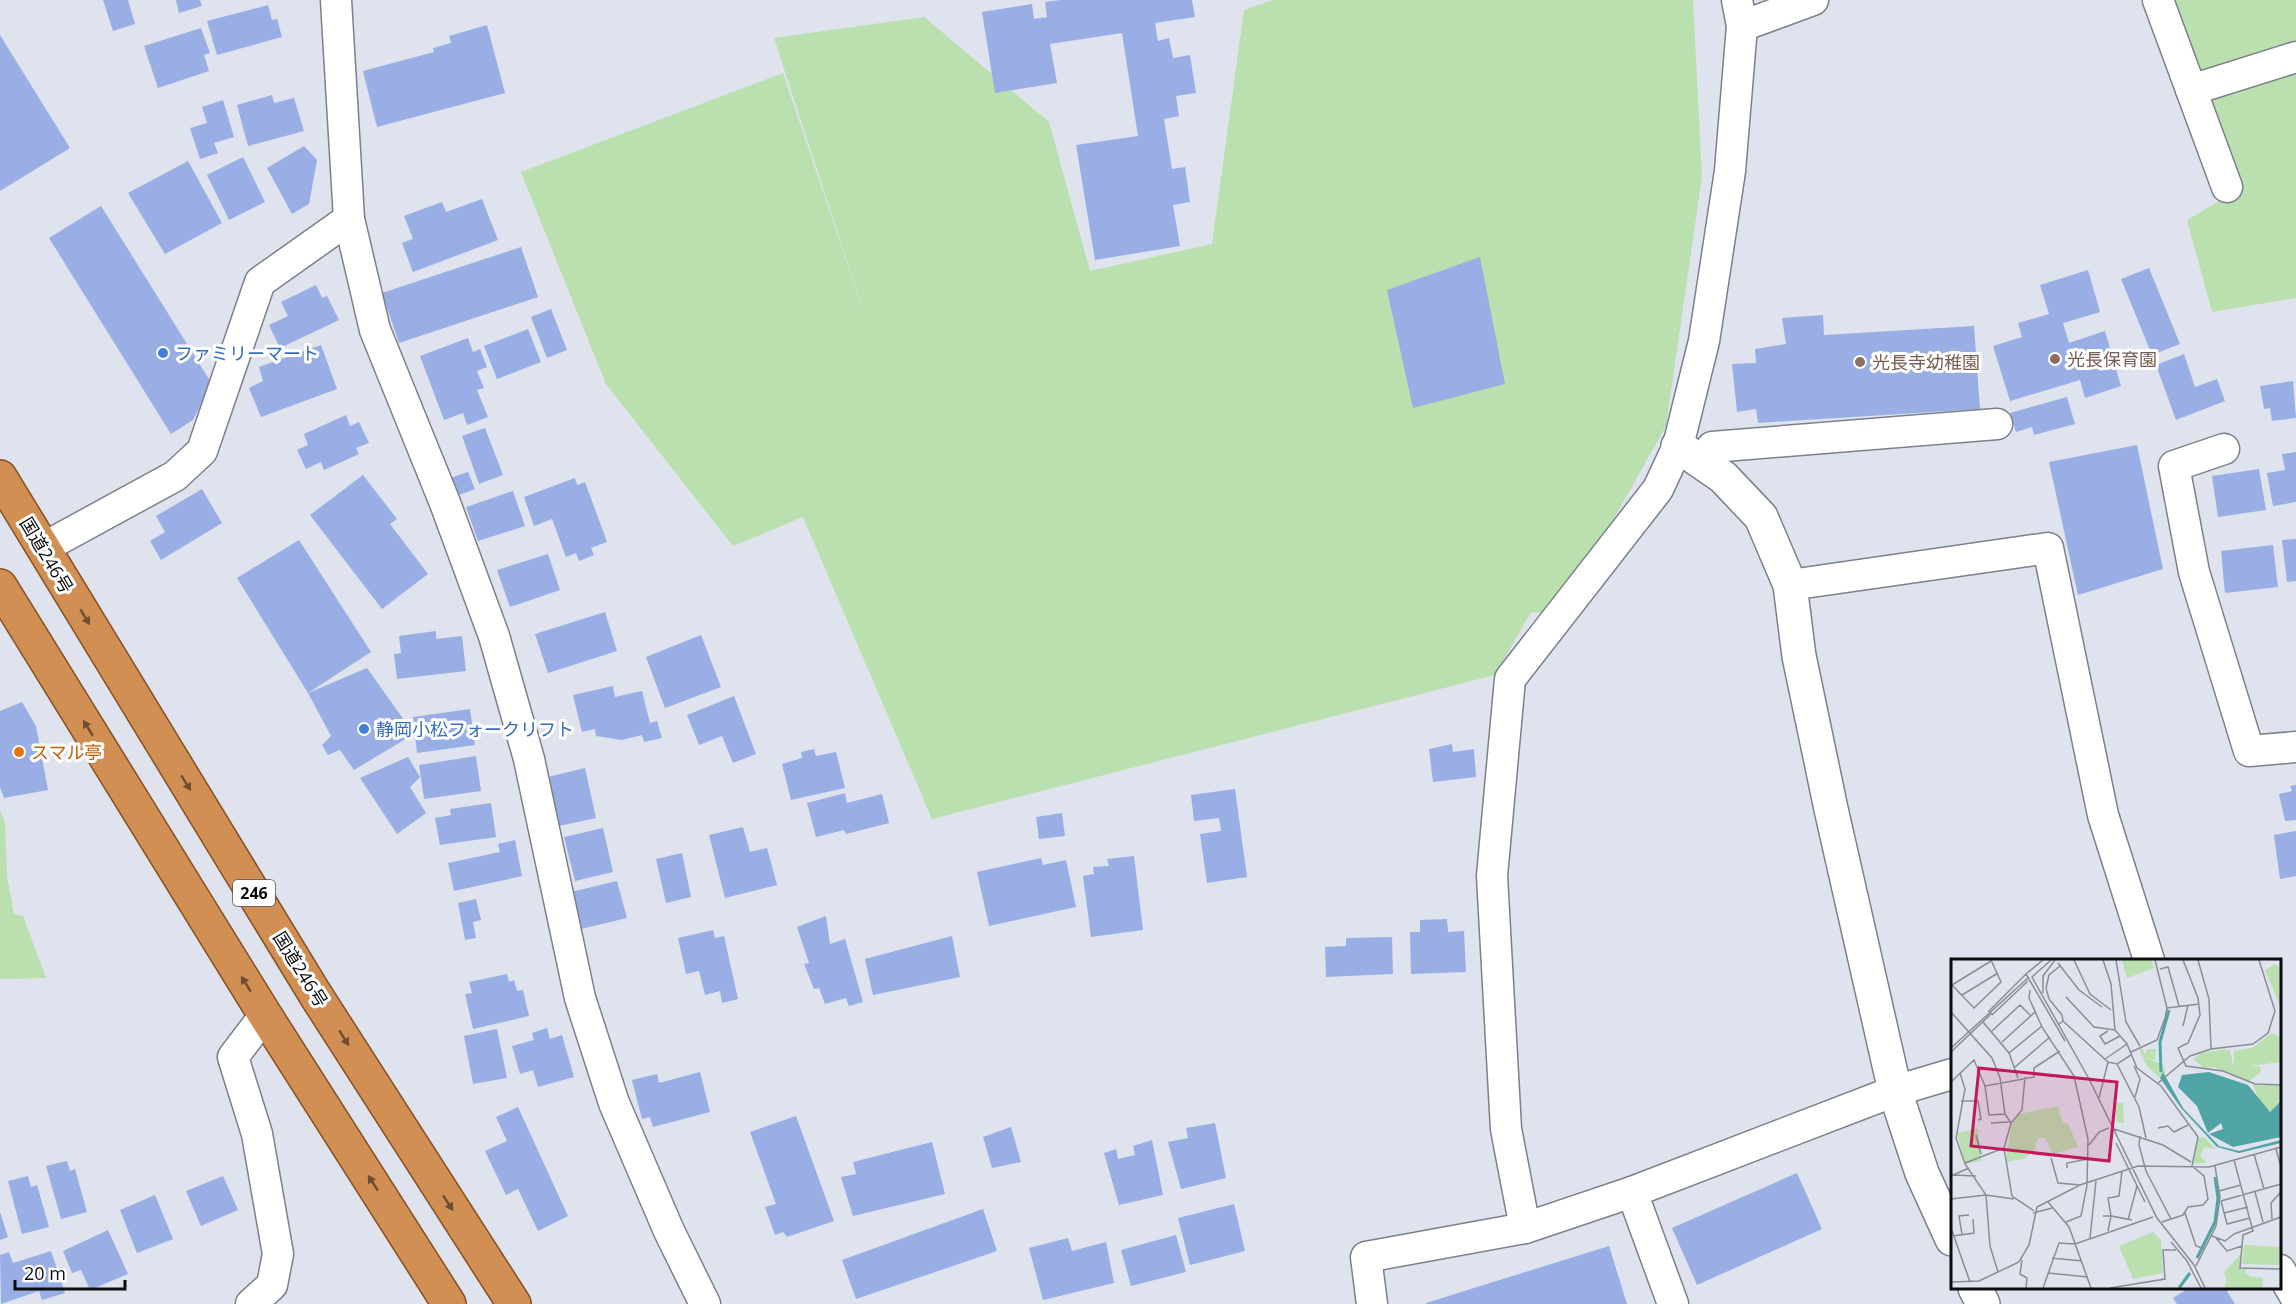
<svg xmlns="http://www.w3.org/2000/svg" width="2296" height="1304" viewBox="0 0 2296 1304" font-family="'Open Sans','Noto Sans JP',sans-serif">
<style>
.green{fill:#b9e0ae}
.building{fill:#99aee4}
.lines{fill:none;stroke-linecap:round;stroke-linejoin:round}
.minor-casing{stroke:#7c808a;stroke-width:33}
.tertiary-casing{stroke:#7c808a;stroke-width:36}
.trunk-casing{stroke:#854f21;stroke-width:36}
.minor{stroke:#fff;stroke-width:30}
.tertiary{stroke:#fff;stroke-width:33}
.trunk{stroke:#d28f54;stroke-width:33}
.oneway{fill:#6e4e32}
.shop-dot{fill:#3f7fe0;stroke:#fff;stroke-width:2}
.education-dot{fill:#8d6e63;stroke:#fff;stroke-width:2}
.food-dot{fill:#e8710a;stroke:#fff;stroke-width:2}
.labels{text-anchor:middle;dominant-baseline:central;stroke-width:6;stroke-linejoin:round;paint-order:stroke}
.shield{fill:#fff;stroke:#545558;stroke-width:1.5}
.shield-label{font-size:16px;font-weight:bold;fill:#0b0c10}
.shop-label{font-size:18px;fill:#366cbe;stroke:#fff;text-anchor:start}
.education-label{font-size:18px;fill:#785e54;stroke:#fff;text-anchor:start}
.street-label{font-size:18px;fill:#0b0c10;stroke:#fff}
.food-label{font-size:18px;fill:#c56008;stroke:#fff;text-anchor:start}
.inset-river{fill:none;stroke:#50a4a6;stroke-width:3}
.inset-road{fill:none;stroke:#8a8d95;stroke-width:1.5}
.view{fill:#c2185b;fill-opacity:0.15;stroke:#c2185b;stroke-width:3}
.inset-edge{fill:none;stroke:#0b0c10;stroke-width:3}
</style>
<rect width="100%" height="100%" fill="#dee3ee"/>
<g class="green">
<path d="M1273,0H1693L1702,176L1666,426L1560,614L1531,612L1495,675L932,819L803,517L733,546L606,384L521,172L783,73L873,341L774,38L924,17L1049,122L1090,271L1212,244L1244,10Z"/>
<path d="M2171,0H2296V298L2212,312L2187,220L2233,193Z"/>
<path d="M0,811L5,822L7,877L14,914L23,916L46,978L0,979Z"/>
</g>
<g class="building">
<path d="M103,0H128L135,24L113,31Z"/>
<path d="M176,0H200L202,6L179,13Z"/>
<path d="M1060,0H1192L1195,17L1155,23L1158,41L1169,38L1173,58L1190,55L1196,93L1176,96L1179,116L1164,119L1172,169L1185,167L1190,202L1173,205L1180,246L1095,260L1076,145L1138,136L1122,33L1050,44L1057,83L995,93L982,12L1032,4L1034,19L1047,17L1045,2Z"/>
<path d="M268,5L272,20L277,19L282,37L217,55L207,21Z"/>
<path d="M487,25L505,93L377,127L363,71L434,52L433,48L451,43L449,36Z"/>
<path d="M201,28L210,53L204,55L209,71L158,88L144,46Z"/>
<path d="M0,35L70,148L0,191Z"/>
<path d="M272,95L274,103L294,98L304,131L248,146L237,105Z"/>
<path d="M223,100L234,137L214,143L218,153L200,159L190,128L207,123L202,107Z"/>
<path d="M304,146L317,160L309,204L292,214L267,168Z"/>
<path d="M243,157L265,202L229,220L207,175Z"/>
<path d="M188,161L222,223L165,254L128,193Z"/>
<path d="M482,199L498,240L413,272L402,243L413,239L404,216L442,202L446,212Z"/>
<path d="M101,206L212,384L193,420L171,434L49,238Z"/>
<path d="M521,247L538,297L399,343L382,293Z"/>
<path d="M1480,257L1505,384L1413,408L1387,290Z"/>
<path d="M2149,268L2180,344L2152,355L2121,279Z"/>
<path d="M2088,270L2100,312L2063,323L2069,343L2105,331L2121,386L2085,398L2080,380L2010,401L1993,346L2022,337L2018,323L2049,314L2040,285Z"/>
<path d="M316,285L322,298L327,296L339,320L280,348L269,325L288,316L281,302Z"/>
<path d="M551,309L567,350L547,358L531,317Z"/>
<path d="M1823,315L1824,335L1974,326L1980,409L1758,423L1756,409L1737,412L1732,364L1756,363L1755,349L1786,344L1782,318Z"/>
<path d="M528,329L541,362L497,379L484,346Z"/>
<path d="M468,338L473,352L480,349L487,367L477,371L484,388L477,390L488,417L467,425L463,413L444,420L420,356Z"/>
<path d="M321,345L337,389L261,417L249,388L263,381L259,367Z"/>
<path d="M2184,354L2195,387L2217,379L2225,401L2176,420L2156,365Z"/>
<path d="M2293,381L2296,418L2272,421L2270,408L2264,409L2260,386Z"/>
<path d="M2067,397L2075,424L2034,435L2032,427L2016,432L2010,413Z"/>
<path d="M346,415L350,426L359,422L369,443L356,448L359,454L324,470L321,462L306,469L297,450L308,445L304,434Z"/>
<path d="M485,428L503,475L479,484L462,436Z"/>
<path d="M2137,445L2163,569L2078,595L2049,462Z"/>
<path d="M2296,452V502L2273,506L2267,473L2285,470L2282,454Z"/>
<path d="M2259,469L2266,510L2218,517L2212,476Z"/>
<path d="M468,472L475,489L451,498L444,480Z"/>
<path d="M363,475L397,519L390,524L428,574L382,609L310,515Z"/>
<path d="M575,478L577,485L585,482L607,542L591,548L594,555L579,561L576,553L566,557L552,519L534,526L524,497Z"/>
<path d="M202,489L222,523L161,560L150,541L165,532L156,516Z"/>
<path d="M513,491L525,526L478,541L466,507Z"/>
<path d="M2296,539V581L2287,582L2282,540Z"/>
<path d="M299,540L371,652L308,693L367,668L414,734L354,770L340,750L328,755L322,745L331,736L308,693L237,578Z"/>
<path d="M2273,545L2278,587L2225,593L2221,551Z"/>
<path d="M548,554L560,590L510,607L497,570Z"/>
<path d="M605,612L617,651L548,673L535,634Z"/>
<path d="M436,631V639L462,636L466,671L397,679L394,654L401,653L399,636Z"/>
<path d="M701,635L721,687L665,708L646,657Z"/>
<path d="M613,686L615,697L642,691L650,723L657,721L662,738L644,742L642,735L622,740L596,736L595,729L582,732L573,695Z"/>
<path d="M734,696L756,754L733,763L722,736L699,745L687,715Z"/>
<path d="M22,702L36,726L48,790L4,798L0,787V711Z"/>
<path d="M470,709L475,745L417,753L413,717Z"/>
<path d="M1452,744L1453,752L1474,749L1476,777L1433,782L1429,749Z"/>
<path d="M814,749L816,756L836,752L845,788L791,800L782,764L802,758L801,752Z"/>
<path d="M476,756L481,791L424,799L419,765Z"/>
<path d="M408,757L420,777L410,787L426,813L397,834L360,778Z"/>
<path d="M585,768L596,818L559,826L548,777Z"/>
<path d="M2296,785V820L2285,821L2279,794L2292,791L2290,786Z"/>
<path d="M1235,789L1247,877L1207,883L1200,834L1221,831L1219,818L1194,821L1191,795Z"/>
<path d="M845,793L847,803L882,794L889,823L846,834L844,830L816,837L807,803Z"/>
<path d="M491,803L496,837L440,845L435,818L451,815L450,809Z"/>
<path d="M1062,813L1065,836L1039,839L1036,817Z"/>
<path d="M743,827L750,852L767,848L777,885L725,898L709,835Z"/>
<path d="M603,828L613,872L575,881L564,837Z"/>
<path d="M2296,831V876L2280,879L2274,835Z"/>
<path d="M515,840L522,876L454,891L448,863L500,852L498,844Z"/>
<path d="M682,853L691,897L666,903L656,859Z"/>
<path d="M1134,856L1143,930L1091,937L1083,876L1094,874L1093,867L1109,866L1107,859Z"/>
<path d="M1041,858L1043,865L1066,860L1076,907L989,926L977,872Z"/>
<path d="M617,881L627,918L581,929L571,892Z"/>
<path d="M476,899L481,920L473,922L476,938L465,940L458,903Z"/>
<path d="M826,916L830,944L845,939L863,1002L849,1006L846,998L825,1004L819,988L814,989L804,964L809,963L797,927Z"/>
<path d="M1447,919L1448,932L1464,931L1466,972L1411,974L1410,932H1420V920Z"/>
<path d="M713,930L715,938L724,936L738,999L722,1003L720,991L705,995L699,971L686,974L678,938Z"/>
<path d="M952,936L960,977L873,995L865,959Z"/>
<path d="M1392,937L1393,974L1326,977L1325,947L1346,946V938Z"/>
<path d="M507,974L509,982L514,980L517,991L523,990L529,1016L473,1029L465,994L472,993L469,982Z"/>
<path d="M547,1028L550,1039L562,1035L574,1077L538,1087L533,1070L520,1074L512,1046L534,1040L532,1033Z"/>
<path d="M497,1029L507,1078L473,1084L464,1036Z"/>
<path d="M700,1072L710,1112L653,1127L650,1117L642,1119L632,1080L657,1074L659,1083Z"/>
<path d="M518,1107L568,1216L538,1231L518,1189L506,1195L485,1151L507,1141L496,1117Z"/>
<path d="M796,1116L834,1221L787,1237L783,1232L775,1235L765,1207L776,1204L750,1132Z"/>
<path d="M1215,1123L1226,1178L1181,1189L1168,1142L1188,1138L1186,1128Z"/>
<path d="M1011,1127L1021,1162L992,1168L983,1137Z"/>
<path d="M1152,1140L1163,1195L1119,1205L1104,1153L1116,1149L1118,1159L1135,1155L1133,1146Z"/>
<path d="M932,1142L945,1194L853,1216L841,1177L856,1174L853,1162Z"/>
<path d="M67,1161L70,1171L75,1169L87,1212L61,1219L46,1166Z"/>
<path d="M1797,1173L1822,1229L1697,1285L1672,1228Z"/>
<path d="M28,1176L31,1187L37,1185L49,1227L22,1234L8,1181Z"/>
<path d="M223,1176L238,1210L201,1226L186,1191Z"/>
<path d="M155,1195L173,1239L137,1253L120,1210Z"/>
<path d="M1234,1204L1245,1251L1190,1265L1178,1218Z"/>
<path d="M983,1209L997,1251L856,1299L842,1260Z"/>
<path d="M0,1212L8,1237L0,1240Z"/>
<path d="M108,1230L128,1274L90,1290L81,1270L72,1273L63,1251Z"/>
<path d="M1176,1235L1186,1272L1131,1286L1121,1250Z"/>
<path d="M1068,1238L1072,1251L1106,1242L1114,1283L1043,1300L1029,1248Z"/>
<path d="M1609,1246L1627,1304H1426V1303Z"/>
<path d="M51,1251L65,1293L42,1300L39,1291L1,1304L0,1255L9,1252L13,1263Z"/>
<path d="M2189,1288H2225L2235,1304H2177L2173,1298Z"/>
</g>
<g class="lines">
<g class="minor-casing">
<g id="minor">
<path d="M336,0L349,219L375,330L445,503L494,636L529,759L580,998L614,1103L669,1231L705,1304"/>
<path d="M2158,0L2227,187"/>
<path d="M1742,26L1813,0"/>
<path d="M2191,90L2296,57"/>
<path d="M2224,449L2174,466L2194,572L2249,751L2296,747"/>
<path d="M1707,466L1712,447L1997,424"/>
<path d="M43,548L175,476L202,451L260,282L349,219"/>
<path d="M1790,585L2048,548L2103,815L2149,960"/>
<path d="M1632,1192L1673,1304"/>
<path d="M1525,1228L1506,1129L1492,876L1510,679L1658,489L1678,446L1704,341L1730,171L1742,26L1737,0"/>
<path d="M2280,1270L2296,1298"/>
<path d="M251,1304L272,1285L278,1254L257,1134L233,1057L265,1015"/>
<path d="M1372,1304L1366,1257L1525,1228L1632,1192L1895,1091L1952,1074"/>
</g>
</g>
<g class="tertiary-casing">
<g id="tertiary">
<path d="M1678,446L1723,477L1761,517L1790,585L1799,656L1831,809L1895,1091L1922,1173L1952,1239"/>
<path d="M1975,1288L1983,1304"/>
</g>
</g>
<g class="trunk-casing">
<g id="trunk">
<path d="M0,477L315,994L514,1304"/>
<path d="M0,586L265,1015L449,1304"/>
</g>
</g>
<use href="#minor" class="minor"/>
<use href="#tertiary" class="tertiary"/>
<use href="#trunk" class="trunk"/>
</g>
<defs><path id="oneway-solid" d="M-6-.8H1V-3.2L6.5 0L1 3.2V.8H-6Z" transform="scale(1.5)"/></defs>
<g class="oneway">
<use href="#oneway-solid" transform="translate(85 617) rotate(59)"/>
<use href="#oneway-solid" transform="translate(88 728) rotate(-122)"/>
<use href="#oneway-solid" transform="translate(186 783) rotate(58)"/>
<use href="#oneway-solid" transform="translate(246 984) rotate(-122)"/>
<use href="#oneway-solid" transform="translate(344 1038) rotate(58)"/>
<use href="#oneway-solid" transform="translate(373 1183) rotate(-123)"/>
<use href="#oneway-solid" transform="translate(448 1203) rotate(57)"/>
</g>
<g class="shop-dot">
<circle cx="163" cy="353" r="6"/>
<circle cx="364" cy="729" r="6"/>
</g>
<g class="education-dot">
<circle cx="2055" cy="359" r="6"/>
<circle cx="1860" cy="362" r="6"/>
</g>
<circle class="food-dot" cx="19" cy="752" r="6"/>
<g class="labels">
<rect class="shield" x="233" y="880" width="42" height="26" rx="4.5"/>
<g class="shield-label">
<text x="254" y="893">246</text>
</g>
<g class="shop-label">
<text x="175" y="353">ファミリーマート</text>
<text x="376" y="729">静岡小松フォークリフト</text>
</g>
<g class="education-label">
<text x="2067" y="359">光長保育園</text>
<text x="1872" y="362">光長寺幼稚園</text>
</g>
<g class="street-label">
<text transform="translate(47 555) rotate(59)">国道246号</text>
<text transform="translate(301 969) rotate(58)">国道246号</text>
</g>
<g class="food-label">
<text x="31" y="752">スマル亭</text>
</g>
</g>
<g transform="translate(1951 959)">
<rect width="330" height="330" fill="#dee3ee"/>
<path d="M171,1H200L203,9L176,19ZM324,5L330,10V49L314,11ZM321,74L330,79V103L299,107L309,108L310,113L298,122L262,108L253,109L242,100L250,94L275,90L279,92L282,105L283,106V92L301,89ZM191,89L194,95L196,90H205L204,101L195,98L213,107L214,114L208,118L196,107L188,90ZM302,126L330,127V143L322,154L311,147ZM161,143L172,144L173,164H167ZM107,147L112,165L117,164L127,188L102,195L94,179H87L83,193L72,200L55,203L60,166L68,155ZM27,169L30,202L14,205L6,174ZM253,178L265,190L254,188L249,197L256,204H242L247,179ZM202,273L210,281L212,314L182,320L168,287ZM293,286L330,288L329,306L291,305ZM289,296V309H296L294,314L301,318L312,319L311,329H273L276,322L273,313Z" fill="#b9e0ae"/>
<path d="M212,113L232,149L268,187L288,192L330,181V184L288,194L266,188L230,149L209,119ZM258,113L297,126L319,153L330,142V178L282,188L258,175L272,170L270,164L257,174L246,147L227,128L231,116Z" fill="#50a4a6"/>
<path class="inset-river" d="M210,113L209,83L218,51M246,299L264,263L267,239L264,218M228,329L239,314"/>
<path class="inset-road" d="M92,1L75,15L114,82M100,1L81,18L138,120L206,259L243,306L254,329M123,1L139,35L160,51M152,1L160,25L164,71L176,85L186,109L210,127L247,178L241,207L253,217L257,240L252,246L237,248L232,256L211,263M165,1L175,63L189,87M232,1L247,39L249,56L237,84L227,89L235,107L272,112L304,125L330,126M247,1L258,40L260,90M107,4L128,31L151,48M209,10L217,8L228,47M0,25L23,49L50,23L40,1M1,26L40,2M79,31L78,39L91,68L123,117L137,180L136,226L130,257L115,263M92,34V17L104,1M11,36L47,14M115,38L143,68L164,71M216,49L248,45M0,53L41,99L49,119L54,155L60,164M37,53L75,15M41,56L77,22M112,62L157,103L166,105L180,96M32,63L58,94L67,119M108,65L112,62L111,56L98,40L95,29L98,16L109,7M232,67L237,46M41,72L69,46L80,57M157,72L149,77L154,85L169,77M51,83L84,53M0,89L78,18M0,93L41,54M180,93L206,81L214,59L216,49L204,1M58,94L91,67M154,100L176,85M166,105L188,148L195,179M183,107L189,120L184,138M64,108L99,78M9,114L14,130L5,179L14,205L35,236L39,287L47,313M74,118L71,151L60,164L53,189L61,237L83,252M0,123L23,101L34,127M207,124L239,97L260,90L302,85L317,74L324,52L308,1M148,139L157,103M10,142H27L30,160L27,161M54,155L38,156L34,127L83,118V109L109,92M40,164L58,163M207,169L217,167L223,173L237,166M163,170L212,186L240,203M25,176L30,195M189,177L188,186L195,212L220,260M165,184L194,243M138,186L148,173L158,169M325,190L330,208M303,195L313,230M100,199L107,224L130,226M283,201L302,272L292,276L289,309L330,310M14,204L53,189M116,209V204L137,200M2,216L25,217M0,217L18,209M268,232L290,226M304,233L312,263M0,240L35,236L63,240M270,242L330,225M270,242L276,265L299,259M97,243L118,268L140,329M82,254L101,249M234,254L245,287L254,290M273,254L297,248M152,257H160L157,239L168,237L171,212M321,260L320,244L330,233M177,261L186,227M0,269L19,323M157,272L160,257L181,261M11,275L8,257L18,256M2,277L23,274L22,260M261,277L274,282L283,275L330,258M139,279L145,222M265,279L276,292L291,287M220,283L236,302L250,329M101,299L131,302M71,301L69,315L76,319L75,329M245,307L265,267L269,238L264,207M97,314L137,318M0,323L28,322L68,303L78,286L86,248L129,226L187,207L258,208L330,188M92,329L108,284L124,285L202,258M159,329L214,320L212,291H225"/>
<path class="view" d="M28,109L166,123L158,202L20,187Z"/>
<rect width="330" height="330" class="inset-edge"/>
</g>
<path d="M15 1280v9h110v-9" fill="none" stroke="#0b0c10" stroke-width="3"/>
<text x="24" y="1280" font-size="18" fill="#0b0c10" stroke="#ffffff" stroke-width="4.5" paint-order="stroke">20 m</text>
</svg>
